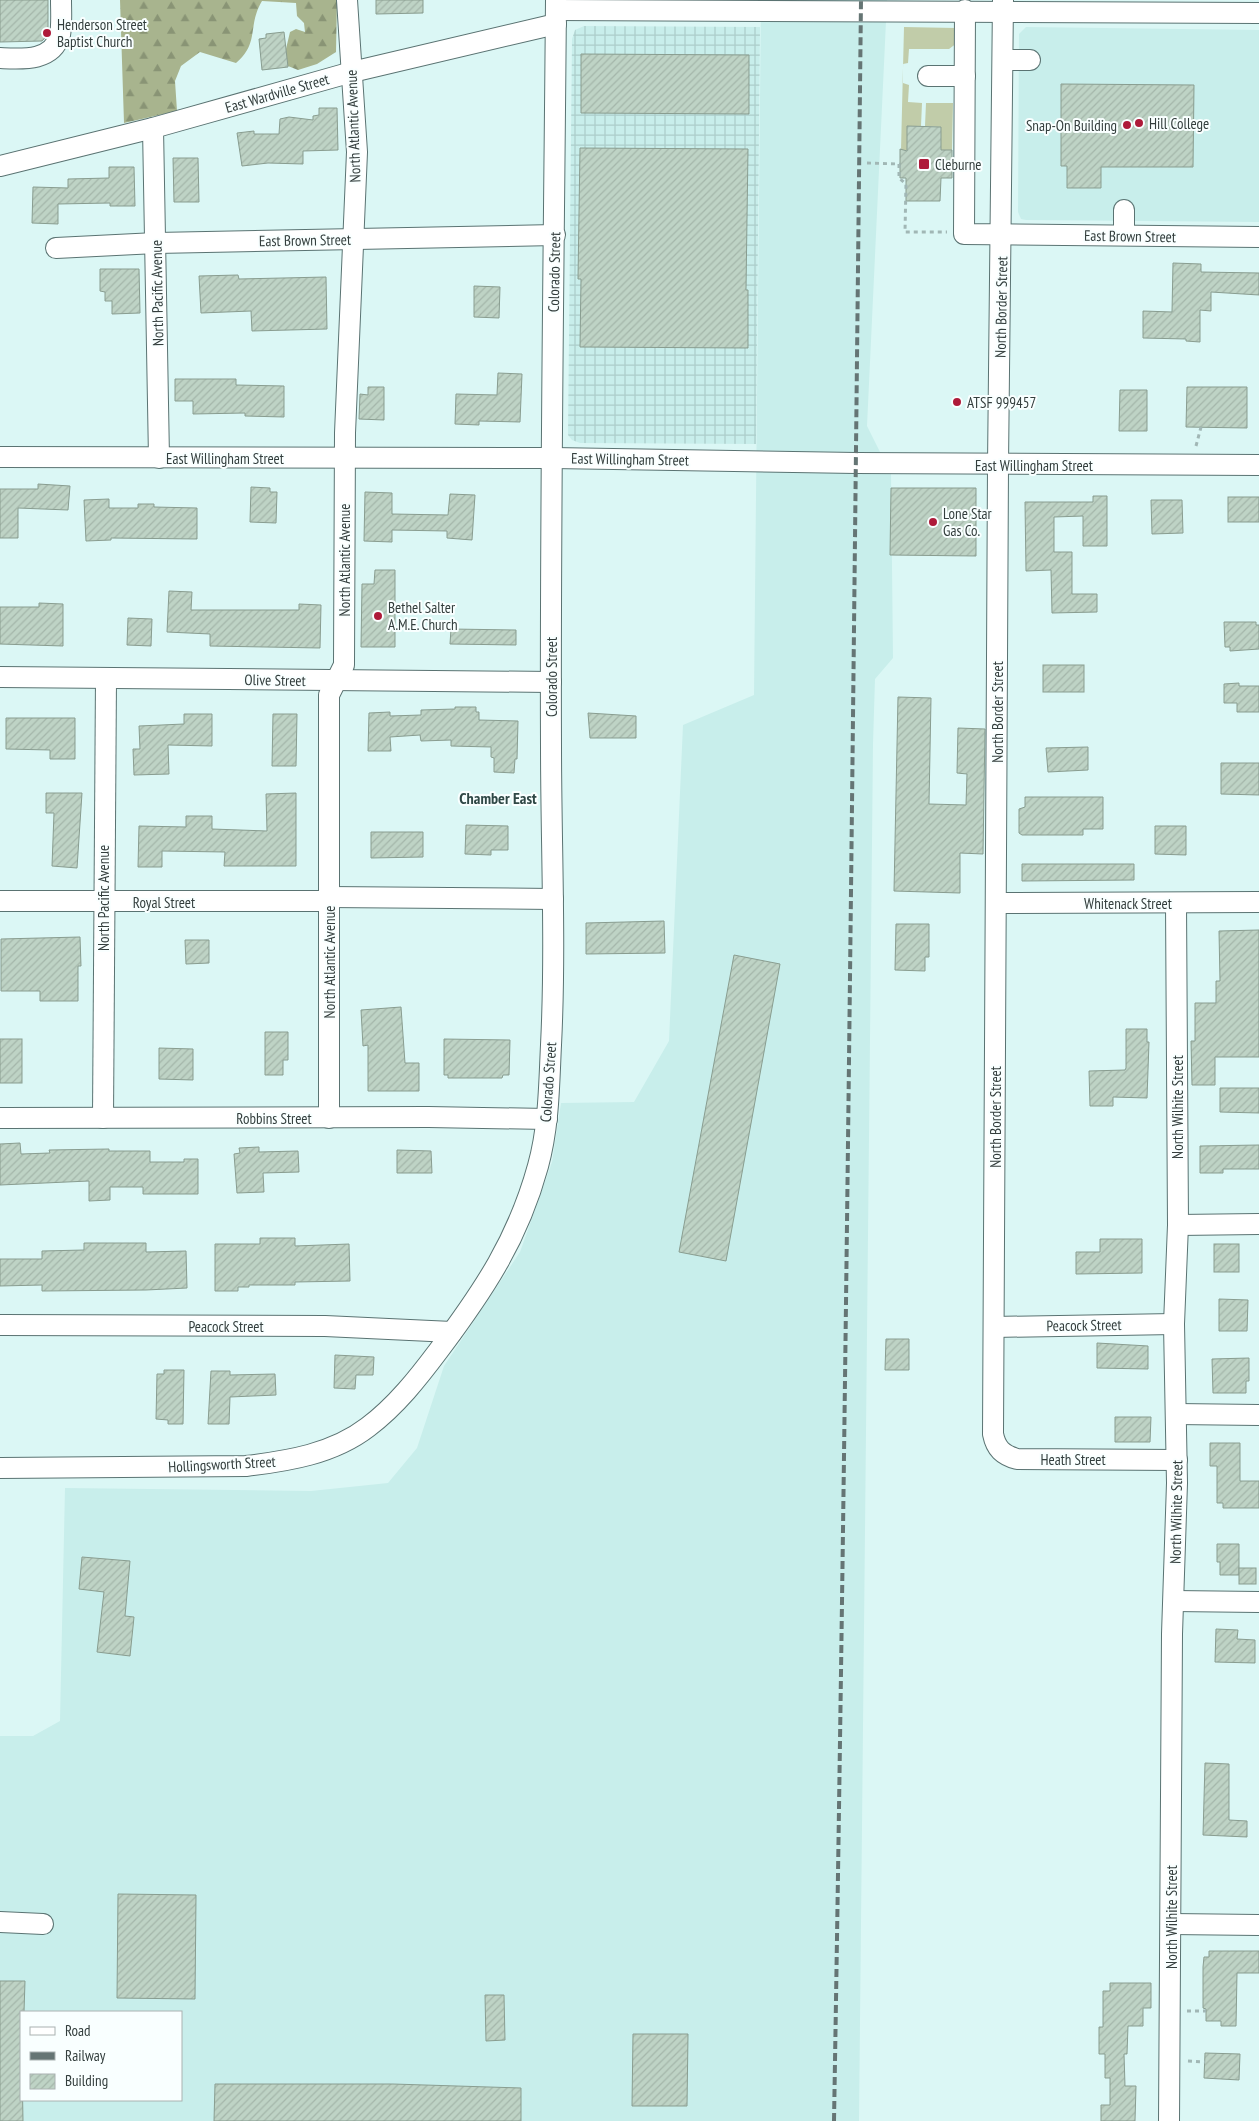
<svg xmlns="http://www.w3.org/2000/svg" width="1259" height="2121" viewBox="0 0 1259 2121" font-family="'PT Sans Narrow',sans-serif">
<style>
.built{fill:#c8eeeb;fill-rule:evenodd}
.industrial{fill:url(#industrial-grid)}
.grass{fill:#c1cca9}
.forest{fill:url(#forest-firs)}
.building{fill:url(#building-hatch);stroke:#899d90}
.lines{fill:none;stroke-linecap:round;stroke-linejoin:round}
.minor-casing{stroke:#5a7372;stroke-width:22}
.path{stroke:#a1b7b5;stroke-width:3;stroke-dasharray:4 4;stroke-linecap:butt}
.minor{stroke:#fff;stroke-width:20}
.rail{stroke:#657574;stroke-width:4;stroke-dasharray:8 4;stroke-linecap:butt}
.poi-dot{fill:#ae1a39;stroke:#f9ffff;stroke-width:2}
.labels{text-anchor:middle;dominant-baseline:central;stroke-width:4;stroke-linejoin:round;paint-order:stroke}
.poi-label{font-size:15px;fill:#333e3d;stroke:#f9ffff;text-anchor:start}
.street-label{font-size:15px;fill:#333e3d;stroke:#f9ffff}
.neighbourhood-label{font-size:16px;font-weight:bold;fill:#2f4846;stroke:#f9ffff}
</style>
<defs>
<pattern id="industrial-grid" width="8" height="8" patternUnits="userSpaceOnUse" patternTransform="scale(1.25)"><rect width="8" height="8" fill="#c8eeeb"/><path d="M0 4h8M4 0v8" fill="none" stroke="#accdca"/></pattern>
<pattern id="forest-firs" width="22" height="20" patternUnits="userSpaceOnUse" patternTransform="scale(1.25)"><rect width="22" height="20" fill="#a8b48e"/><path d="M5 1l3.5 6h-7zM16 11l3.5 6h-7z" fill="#899475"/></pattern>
<pattern id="building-hatch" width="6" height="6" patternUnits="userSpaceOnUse" patternTransform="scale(1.25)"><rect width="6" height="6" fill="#bed3c5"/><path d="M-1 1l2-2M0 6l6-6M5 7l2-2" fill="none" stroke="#a4b6aa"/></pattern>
</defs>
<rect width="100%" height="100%" fill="#dbf7f5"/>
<g class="built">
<path d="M761,0H887L867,426L891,474L893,658L875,679L873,744L859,2121H0V1736H33L60,1721L65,1488L311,1491L388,1483L417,1448L444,1366L520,1252L552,1162L561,1103L634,1102L669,1041L683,725L754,695ZM21,2012H181V2100H21Z"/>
<path d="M1026,27L1259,30V222L1026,220L1021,219L1018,212L1019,34Z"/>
</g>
<path class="industrial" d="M584,26L760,27L756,444L580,443L572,440L568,435L572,39L575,30Z"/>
<g class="grass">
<path d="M904,27L956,28L957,43L949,49H909L908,63L903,64V83L909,85L908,102L922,103L921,126H907V150H901Z"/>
<path d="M926,103H953L952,150H941V127L925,126Z"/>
</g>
<path class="forest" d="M120,0H337L336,52L317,64L298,70L288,66L285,53L290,32L296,29L305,32L304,23L297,16L296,3L262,1C247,26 260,43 236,63L200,52L181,66L175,81L177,111L124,123Z"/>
<g class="building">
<path d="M0,0H48V33L46,37L42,41L0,42Z"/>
<path d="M376,0H423V13L376,14Z"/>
<path d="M284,32L288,67L262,70L259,39L266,38V34Z"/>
<path d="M581,54L749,55V114L581,113Z"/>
<path d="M1061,84L1194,85L1193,167H1101V188H1067V166H1061Z"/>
<path d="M319,108H337L338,150L303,151V164L268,163L242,166L237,133L254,131V134H279L280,119L289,117L313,120V116L319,115Z"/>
<path d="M907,126L941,127V150H952V178H941L940,201H906V178H900V149L907,151Z"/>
<path d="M580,148L748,149L746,290H748V348L580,347L581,279H578Z"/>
<path d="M173,158H198L199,202H174Z"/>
<path d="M109,167H134L135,206H110V203L58,204V224L32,223L33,187L68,188V179L109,178Z"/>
<path d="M1173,263L1201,264V272L1259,273V295L1211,292V311L1200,310V342L1186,341V339L1143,338V311L1172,312Z"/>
<path d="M100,269H139L140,313L112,314V301H105V292L100,291Z"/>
<path d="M238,275L239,279L326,277L327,329L252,331L251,311L201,313L199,276Z"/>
<path d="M474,286L500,287L499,318L474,317Z"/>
<path d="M498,373L522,374L520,422L479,421V425L455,424L456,394L497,395Z"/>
<path d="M175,379H236V385L284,386V417L245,416V413L193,414V401H175Z"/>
<path d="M368,387H384V420L359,419L360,394L368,395Z"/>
<path d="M1187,387H1247V428L1186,427Z"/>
<path d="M1120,390H1147V431H1119Z"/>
<path d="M38,484L70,486L68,510L18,508V538H0V489H38Z"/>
<path d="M251,487L270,488V492H277L276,523L250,522Z"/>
<path d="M891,488H976V556L890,555Z"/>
<path d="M365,492L392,493V514L448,515L450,494L475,495L472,540L447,538V531L392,530V542L364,541Z"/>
<path d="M1093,496H1107V546H1083V516L1054,517V552H1072V594H1097V612L1052,613L1051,570L1026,571L1025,502H1093Z"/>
<rect x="1228" y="497" width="31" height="25"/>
<path d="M109,499V508H138V504H154V507L197,508V539L111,538V540L86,541L84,500Z"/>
<path d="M1151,500H1182L1183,533L1152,534Z"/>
<path d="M375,570H395V647H361L362,584H374Z"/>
<path d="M169,591L192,592L191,610H299V604L321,605L320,648L210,646V634L167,632Z"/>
<path d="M39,603L63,604V646L0,644V607H39Z"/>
<path d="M128,618L152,619L151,646L127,645Z"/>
<path d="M1224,622H1256V625H1259V649L1230,651V647H1225Z"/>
<path d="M451,629L516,630V645L450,644Z"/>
<rect x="1043" y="665" width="41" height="27"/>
<path d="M1239,683V686H1259V712H1237V703H1224V684Z"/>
<path d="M898,697L931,698L929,804L966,805L967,774L957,773L958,728L985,729L983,854L960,853V893L894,891Z"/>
<path d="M455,707H476V712H479V720L518,721L517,759H515L514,773L494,772V758L491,757V747L451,746V740L421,741L420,735L390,737L391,751H368L369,713L390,712V716L421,715V710L455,709Z"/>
<path d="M588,713L636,716V738H590Z"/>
<path d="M184,714H212V746L168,745L169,774L134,775L133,749H140L139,726L184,724Z"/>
<path d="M273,714H297L296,766H272Z"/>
<path d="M6,718H75V759H50V750L6,749Z"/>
<path d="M1088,747V770L1048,772L1046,748Z"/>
<path d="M1221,763H1259V795L1221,794Z"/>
<path d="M46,793H82L77,868L52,866L54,813H46Z"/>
<path d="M296,793V866H224L225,852L162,851V867H138L139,826L186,827V816H212V829L267,831L266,794Z"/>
<path d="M1025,797H1103V829H1083V835H1022L1019,833V809L1025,807Z"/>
<path d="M466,825L508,826V850H491V855L465,854Z"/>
<path d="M1155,826H1186V855L1155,854Z"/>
<path d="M371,832H423V857L371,858Z"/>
<path d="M1022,864H1134V880L1022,881Z"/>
<path d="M664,921L665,953L586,954V923Z"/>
<path d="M896,924H929V957H925V971L895,970Z"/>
<path d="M1259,930V1057H1215V1085H1192L1191,1041H1195V1003H1216V981H1220L1219,931Z"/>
<path d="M80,937L81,966H78V1001H40V991H1V939Z"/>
<path d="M185,940H209V963L186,964Z"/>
<path d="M734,955L780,964L726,1261L679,1252Z"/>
<path d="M401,1007L405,1063H419V1091H368V1045L363,1046L361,1010Z"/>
<path d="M1126,1029H1147V1042H1149L1147,1098L1113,1097V1106H1090L1089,1071L1125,1070L1126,1068Z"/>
<path d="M265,1032H288V1060H283V1075H265Z"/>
<rect x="0" y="1039" width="22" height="44"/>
<path d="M444,1039L510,1040L509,1075H503L502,1078H448V1075H444Z"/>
<path d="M159,1048L193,1049V1080L159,1079Z"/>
<path d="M1220,1088H1259V1113L1220,1112Z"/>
<path d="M20,1143L21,1154L50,1153L49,1150L109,1149V1151H150V1162H184V1159H198V1194H143V1187H110V1200L89,1201V1181L0,1185V1144Z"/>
<path d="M1259,1145V1169H1223V1173H1200V1146Z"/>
<path d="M259,1147V1152L298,1151L299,1172L263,1173L264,1192L237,1193L234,1154L240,1153L239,1148Z"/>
<path d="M397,1150L431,1151L432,1173H397Z"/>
<path d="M260,1238H295V1246L349,1244L350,1281L295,1282V1285H249V1287H238V1291H215V1244H260Z"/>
<path d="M1100,1239H1142V1273L1076,1274V1252H1100Z"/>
<path d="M84,1243H146V1252L186,1251L187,1288L146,1290L42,1291V1285L0,1286V1259H42V1251L84,1250Z"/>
<rect x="1214" y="1244" width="25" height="28"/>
<path d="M1219,1299L1248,1300L1247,1331H1219Z"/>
<path d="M886,1339H909V1370H885Z"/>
<path d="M1097,1343L1148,1346V1369L1097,1368Z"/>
<path d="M335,1355L374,1357L373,1375H356L355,1389L334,1388Z"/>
<path d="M1249,1358V1381H1246V1393H1213L1212,1359Z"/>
<path d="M164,1370H184L183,1424H168V1420L156,1419L157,1374H164Z"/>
<path d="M211,1371H230V1375L275,1374L276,1395L230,1397L229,1424H208Z"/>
<path d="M1115,1417H1151L1150,1442H1115Z"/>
<path d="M1210,1443H1240V1481H1259V1508H1223V1503H1217V1466H1210Z"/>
<path d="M1217,1544H1239V1575H1220V1562H1217Z"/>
<path d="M82,1557L130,1561L125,1616L134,1617L130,1656L97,1652L104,1592L79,1589Z"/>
<rect x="1239" y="1568" width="17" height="16"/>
<path d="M1216,1629L1238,1630L1237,1639L1255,1640V1663L1215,1662Z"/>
<path d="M1205,1763L1229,1764V1820L1247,1821V1837L1203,1835Z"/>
<path d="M118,1894L196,1895L195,1999L117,1998Z"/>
<path d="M1209,1951H1259V1973H1237L1236,2026H1221V2021H1206V2009L1203,2008V1967L1204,1957H1209Z"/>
<path d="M0,1981H25L24,2012H21L23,2121H0Z"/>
<path d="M1110,1983H1151V2008H1143V2026H1128L1127,2054H1124L1125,2086H1136L1135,2121H1101V2105H1110V2078H1105V2054H1099V2027H1103V1991H1110Z"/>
<path d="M485,1995H504L505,2040L486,2041Z"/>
<path d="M633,2034H688L687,2106H632Z"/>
<path d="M1205,2053L1240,2054L1239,2080L1204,2078Z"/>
<path d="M215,2084H393L521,2088V2121H214Z"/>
</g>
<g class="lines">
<g class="minor-casing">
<g id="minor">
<path d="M1003,0L998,465L993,1434C996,1449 1003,1455 1017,1459L1177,1460"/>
<path d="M556,10L1259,13"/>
<path d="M965,10L964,234L1259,237"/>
<path d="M0,58C22,59 52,62 60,35C62,25 61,11 61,0"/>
<path d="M1003,60H1030"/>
<path d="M928,76H965"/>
<path d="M153,128L159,458"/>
<path d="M0,166L153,128L352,72L556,24"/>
<path d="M1124,210V235"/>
<path d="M56,248L156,243L555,235"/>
<path d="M0,457L553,458L856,463L1259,465"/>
<path d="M0,677L551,682"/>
<path d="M328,897L553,899"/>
<path d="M0,901H328"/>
<path d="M996,903L1259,902"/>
<path d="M0,1118L428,1117L547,1119"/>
<path d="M103,1118L106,678"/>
<path d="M329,1118V695L344,665L345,433L357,152L347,0"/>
<path d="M1178,1225L1259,1224"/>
<path d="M0,1325L325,1326L452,1332"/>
<path d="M994,1327L1174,1324"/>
<path d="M1176,1414L1259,1415"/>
<path d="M0,1468L246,1466C288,1461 333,1454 368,1427C396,1406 418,1378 439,1350C484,1290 518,1239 538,1166C549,1126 549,1086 551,1045C556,945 551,845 551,745C550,497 554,248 556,0"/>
<path d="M1174,1601L1259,1602"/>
<path d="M0,1922L43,1924"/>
<path d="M1171,1924L1259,1925"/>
<path d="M1169,2121L1172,1634L1177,1483L1174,1324L1178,1225L1176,903"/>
</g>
</g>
<g class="path">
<path d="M867,163L899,164V178L906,184L905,232H947"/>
<path d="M1196,446L1201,427"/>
<path d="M1187,2011H1206"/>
<path d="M1188,2061L1205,2062"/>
</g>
<use href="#minor" class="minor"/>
<path class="rail" d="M834,2121C846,1414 853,707 861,0"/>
</g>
<g class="poi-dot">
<circle cx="47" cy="33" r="5"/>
<circle cx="1139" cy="123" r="5"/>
<circle cx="1127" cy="125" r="5"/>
<rect x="918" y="158" width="12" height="12" rx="2.5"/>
<circle cx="957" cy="402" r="5"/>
<circle cx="933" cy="522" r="5"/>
<circle cx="378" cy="616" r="5"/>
</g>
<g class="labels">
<g class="poi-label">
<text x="57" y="24">Henderson Street<tspan x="57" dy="17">Baptist Church</tspan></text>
<text x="1149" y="123">Hill College</text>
<text x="1117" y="125" text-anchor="end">Snap-On Building</text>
<text x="935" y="164">Cleburne</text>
<text x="967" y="402">ATSF 999457</text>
<text x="943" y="513">Lone Star<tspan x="943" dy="17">Gas Co.</tspan></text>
<text x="388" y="607">Bethel Salter<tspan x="388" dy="17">A.M.E. Church</tspan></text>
</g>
<g class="street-label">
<text transform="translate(277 93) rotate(-16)">East Wardville Street</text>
<text transform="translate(353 126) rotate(-92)">North Atlantic Avenue</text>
<text transform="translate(1130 236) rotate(1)">East Brown Street</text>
<text transform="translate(305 240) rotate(-1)">East Brown Street</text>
<text transform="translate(554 272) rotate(-89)">Colorado Street</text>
<text transform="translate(157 293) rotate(-91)">North Pacific Avenue</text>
<text transform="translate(1001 307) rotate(-89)">North Border Street</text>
<text x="225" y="458">East Willingham Street</text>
<text transform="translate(630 459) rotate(1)">East Willingham Street</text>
<text x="1034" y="465">East Willingham Street</text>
<text transform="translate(344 560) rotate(-90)">North Atlantic Avenue</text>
<text transform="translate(551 677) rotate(-90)">Colorado Street</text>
<text transform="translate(275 680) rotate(1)">Olive Street</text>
<text transform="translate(997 712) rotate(-90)">North Border Street</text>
<text transform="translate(103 898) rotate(-90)">North Pacific Avenue</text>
<text x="164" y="902">Royal Street</text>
<text x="1128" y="903">Whitenack Street</text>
<text transform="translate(329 962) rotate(-90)">North Atlantic Avenue</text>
<text transform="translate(548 1082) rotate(-86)">Colorado Street</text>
<text transform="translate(1177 1107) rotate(-90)">North Wilhite Street</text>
<text transform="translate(995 1117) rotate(-90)">North Border Street</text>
<text x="274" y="1118">Robbins Street</text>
<text transform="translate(1084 1325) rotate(-1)">Peacock Street</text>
<text x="226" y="1326">Peacock Street</text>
<text x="1073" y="1459">Heath Street</text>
<text transform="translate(222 1464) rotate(-3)">Hollingsworth Street</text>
<text transform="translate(1176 1512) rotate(-89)">North Wilhite Street</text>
<text transform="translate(1171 1917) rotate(-90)">North Wilhite Street</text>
</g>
<g class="neighbourhood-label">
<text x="498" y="798">Chamber East</text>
</g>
</g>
<rect x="20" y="2011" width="162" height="90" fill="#f9ffff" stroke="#aab2b1"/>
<rect x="30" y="2027" width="25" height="8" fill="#ffffff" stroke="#aab2b1"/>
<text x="65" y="2036" font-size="15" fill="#333e3d">Road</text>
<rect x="30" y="2052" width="25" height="8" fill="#657574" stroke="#aab2b1"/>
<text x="65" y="2061" font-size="15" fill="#333e3d">Railway</text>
<rect x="30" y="2074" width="25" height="15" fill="url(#building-hatch)" stroke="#aab2b1"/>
<text x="65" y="2086" font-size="15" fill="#333e3d">Building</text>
</svg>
